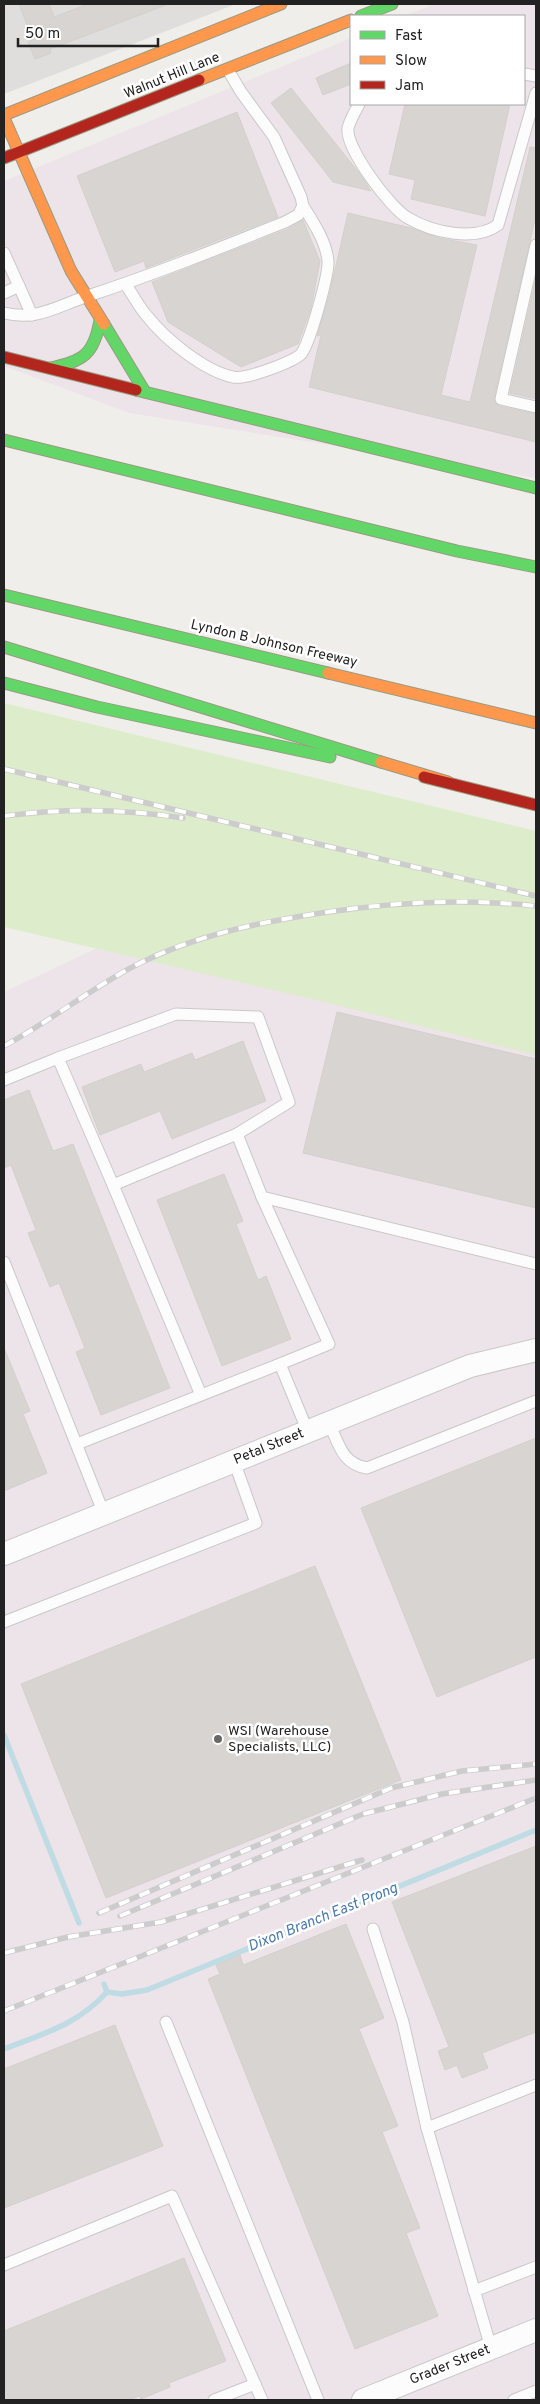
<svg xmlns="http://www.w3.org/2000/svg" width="540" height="2404" viewBox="0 0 540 2404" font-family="Overpass,sans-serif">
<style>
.residential{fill:#dfdedc}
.industrial{fill:#ede4e9}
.grass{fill:#ddeccb}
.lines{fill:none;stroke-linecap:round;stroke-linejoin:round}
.stream{stroke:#bfdbe3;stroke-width:5.5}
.building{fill:#d7d4d2;stroke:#d3d0cc}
.lane-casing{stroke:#c9c8c7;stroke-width:13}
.street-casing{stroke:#c9c8c7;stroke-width:24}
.fast-casing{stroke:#999a82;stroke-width:13}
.slow-casing{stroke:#999a82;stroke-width:13}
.jam-casing{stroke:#999a82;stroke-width:13}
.lane{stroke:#fdfcfc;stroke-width:11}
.street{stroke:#fdfcfc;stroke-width:22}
.fast{stroke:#63d668;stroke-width:11}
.slow{stroke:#ff974d;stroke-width:11}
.jam{stroke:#b3261e;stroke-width:11}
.rail-casing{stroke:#ccc;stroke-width:5.5}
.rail{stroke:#fff;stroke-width:4;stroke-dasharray:11;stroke-linecap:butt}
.poi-dot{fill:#6a6968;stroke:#fff;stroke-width:2}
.labels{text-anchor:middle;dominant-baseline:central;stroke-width:5;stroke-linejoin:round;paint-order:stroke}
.street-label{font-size:14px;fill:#222;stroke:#fff}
.poi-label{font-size:14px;fill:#222;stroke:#fff;text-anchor:start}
.water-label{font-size:15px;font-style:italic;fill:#4a7aab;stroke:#fff}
</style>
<rect width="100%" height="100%" fill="#f0eeeb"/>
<path class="residential" d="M4,4H236L4,94Z"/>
<g class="industrial">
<path d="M435,4H536V478L129,413L4,366V181L351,38V104H524V16H404Z"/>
<path d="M393,808L536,839V2400H4V992Z"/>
</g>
<path class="grass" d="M4,703L536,831V1055L333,1004L4,927Z"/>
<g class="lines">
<g class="stream">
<path d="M4,1735L79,1923"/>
<path d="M104,1984L107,1992L122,1994L147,1990L536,1830"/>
<path d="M4,2049C45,2033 77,2025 107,1992"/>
</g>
</g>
<g class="building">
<path d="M19,4H49L54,17L88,4L166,5L50,49L51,53L35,59L28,42L33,40Z"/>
<path d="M351,63V84L323,95L316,78Z"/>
<path d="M291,88L360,174L371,191L333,182L271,103Z"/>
<path d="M405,104H510L485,216L411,199L415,180L389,174Z"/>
<path d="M237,112L278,217L146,268L144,261L115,272L77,176Z"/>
<path d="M530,147L536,148V215L494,398L496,404L499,406L536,414V442L309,387L321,335L317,336L329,296L348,213L411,228L439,238L477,245L441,395L470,402Z"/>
<path d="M303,220L320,261L311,308L298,344L241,367L168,322L152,282L288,229Z"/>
<path d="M536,278V399L510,393Z"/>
<path d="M337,1012L536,1059V1208L303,1153Z"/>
<path d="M243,1041L266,1101L172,1139L160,1111L100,1135L82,1087L141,1064L144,1072L192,1053L195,1060Z"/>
<path d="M29,1090L53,1151L73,1144L170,1388L101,1415L76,1352L85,1348L59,1283L50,1287L28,1233L36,1230L11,1165L4,1168V1100Z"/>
<path d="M224,1174L243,1221L236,1224L258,1280L266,1276L291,1339L222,1366L157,1200Z"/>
<path d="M4,1348L30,1411L23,1414L47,1473L4,1491Z"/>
<path d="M536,1438V1657L437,1697L361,1508Z"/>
<path d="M315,1566L401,1780L106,1898L21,1684Z"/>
<path d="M536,1846V2032L482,2053L488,2068L462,2078L457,2065L445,2070L438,2051L449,2047L392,1902Z"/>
<path d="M346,1924L384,2018L359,2029L398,2126L382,2132L420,2228L406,2233L438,2316L355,2349L208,1979L220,1974L216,1965L240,1955L243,1965Z"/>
<path d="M115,2025L163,2146L4,2208V2069Z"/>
<path d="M184,2258L226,2361L169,2383L170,2387L141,2399L140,2396L128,2400H4V2331Z"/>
</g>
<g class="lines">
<g class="lane-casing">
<g id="lane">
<path d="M524,74L536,76"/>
<path d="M359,104C356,110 350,120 348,128C345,148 391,209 408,218C432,232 474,242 498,225L536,93"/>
<path d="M536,245L501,399L536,407"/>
<path d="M4,253L32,315"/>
<path d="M126,285C133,295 139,307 147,316C165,339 204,371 233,377C245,380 290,363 300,355C309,348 329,273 328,261C326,241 313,222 303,206"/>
<path d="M4,293L19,286"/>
<path d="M4,313C38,321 57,306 88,296C155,274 220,248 285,222L298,215L303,206L301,197L274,137L241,92L228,70"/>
<path d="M58,1058L176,1014L258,1017L289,1102L237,1134"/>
<path d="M4,1080L58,1058L113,1185L237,1134L262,1197L329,1344L280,1364"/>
<path d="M113,1185L201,1395"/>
<path d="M262,1197L536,1264"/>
<path d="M4,1262L104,1514"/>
<path d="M329,1423C339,1444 342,1464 367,1468L536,1401"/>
<path d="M77,1444L280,1364L308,1432"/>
<path d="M4,1622L256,1523L234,1461"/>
<path d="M373,1929L403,2022L427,2128"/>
<path d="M166,2022L318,2400"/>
<path d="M4,2265L172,2196L262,2400"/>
<path d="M474,2291L536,2267"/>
<path d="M491,2348L427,2128L536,2085"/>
<path d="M214,2400L255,2384"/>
<path d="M514,2400L536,2391"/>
</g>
</g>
<g class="street-casing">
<g id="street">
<path d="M4,1554L470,1366L536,1350"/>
<path d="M363,2400L536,2330"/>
</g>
</g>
<g class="fast-casing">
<g id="fast">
<path d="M361,16L392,4"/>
<path d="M104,324L145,392"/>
<path d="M50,368C83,361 94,355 100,320"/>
<path d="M136,390L536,488"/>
<path d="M4,440L457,551L536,567"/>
<path d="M4,595L328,673"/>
<path d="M4,647L381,762"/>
<path d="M4,683L97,707L330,757"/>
</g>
</g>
<g class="slow-casing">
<g id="slow">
<path d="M199,80L351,20"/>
<path d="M4,115L281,4"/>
<path d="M4,118L71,271L104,324"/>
<path d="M328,673L536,723"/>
<path d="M381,762L448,782"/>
</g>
</g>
<g class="jam-casing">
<g id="jam">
<path d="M4,158L199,80"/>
<path d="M4,357L136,390"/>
<path d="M424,777L536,805"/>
</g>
</g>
<use href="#lane" class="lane"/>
<use href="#street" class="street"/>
<use href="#fast" class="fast"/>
<use href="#slow" class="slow"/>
<use href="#jam" class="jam"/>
<g class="rail-casing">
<g id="rail">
<path d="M4,769L536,896"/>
<path d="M4,816C62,808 125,809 183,818"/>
<path d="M4,1046C49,1022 90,989 136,965C196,935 256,923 321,913C393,902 464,898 536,906"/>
<path d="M99,1913L391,1788L462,1771L536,1764"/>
<path d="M120,1916L363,1814L442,1794L536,1780"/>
<path d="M4,1953L68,1937L161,1922L362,1860"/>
<path d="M4,2011L536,1798"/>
</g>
</g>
<use href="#rail" class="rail"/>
</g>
<circle class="poi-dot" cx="218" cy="1739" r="5"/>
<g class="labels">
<g class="street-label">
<text transform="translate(172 76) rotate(-22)">Walnut Hill Lane</text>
<text transform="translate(274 644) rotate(13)">Lyndon B Johnson Freeway</text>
<text transform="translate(269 1447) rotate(-22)">Petal Street</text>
<text transform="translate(450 2365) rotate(-22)">Grader Street</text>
</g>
<g class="poi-label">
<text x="228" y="1731">WSI (Warehouse<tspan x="228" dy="16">Specialists, LLC)</tspan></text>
</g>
<g class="water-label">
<text transform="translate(323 1918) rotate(-22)">Dixon Branch East Prong</text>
</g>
</g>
<rect width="540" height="2404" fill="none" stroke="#222222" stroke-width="10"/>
<rect x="350" y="15" width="175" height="90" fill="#ffffff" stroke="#a7a7a7"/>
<rect x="360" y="31" width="25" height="8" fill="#63d668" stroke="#a7a7a7"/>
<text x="395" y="40" font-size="15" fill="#222222">Fast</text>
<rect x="360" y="56" width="25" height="8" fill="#ff974d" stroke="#a7a7a7"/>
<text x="395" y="65" font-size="15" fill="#222222">Slow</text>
<rect x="360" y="81" width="25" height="8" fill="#b3261e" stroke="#a7a7a7"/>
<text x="395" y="90" font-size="15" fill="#222222">Jam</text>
<path d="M18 38v8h140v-8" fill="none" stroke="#222222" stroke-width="2.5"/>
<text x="25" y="38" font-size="15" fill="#222222" stroke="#ffffff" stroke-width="4" paint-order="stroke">50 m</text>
</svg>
